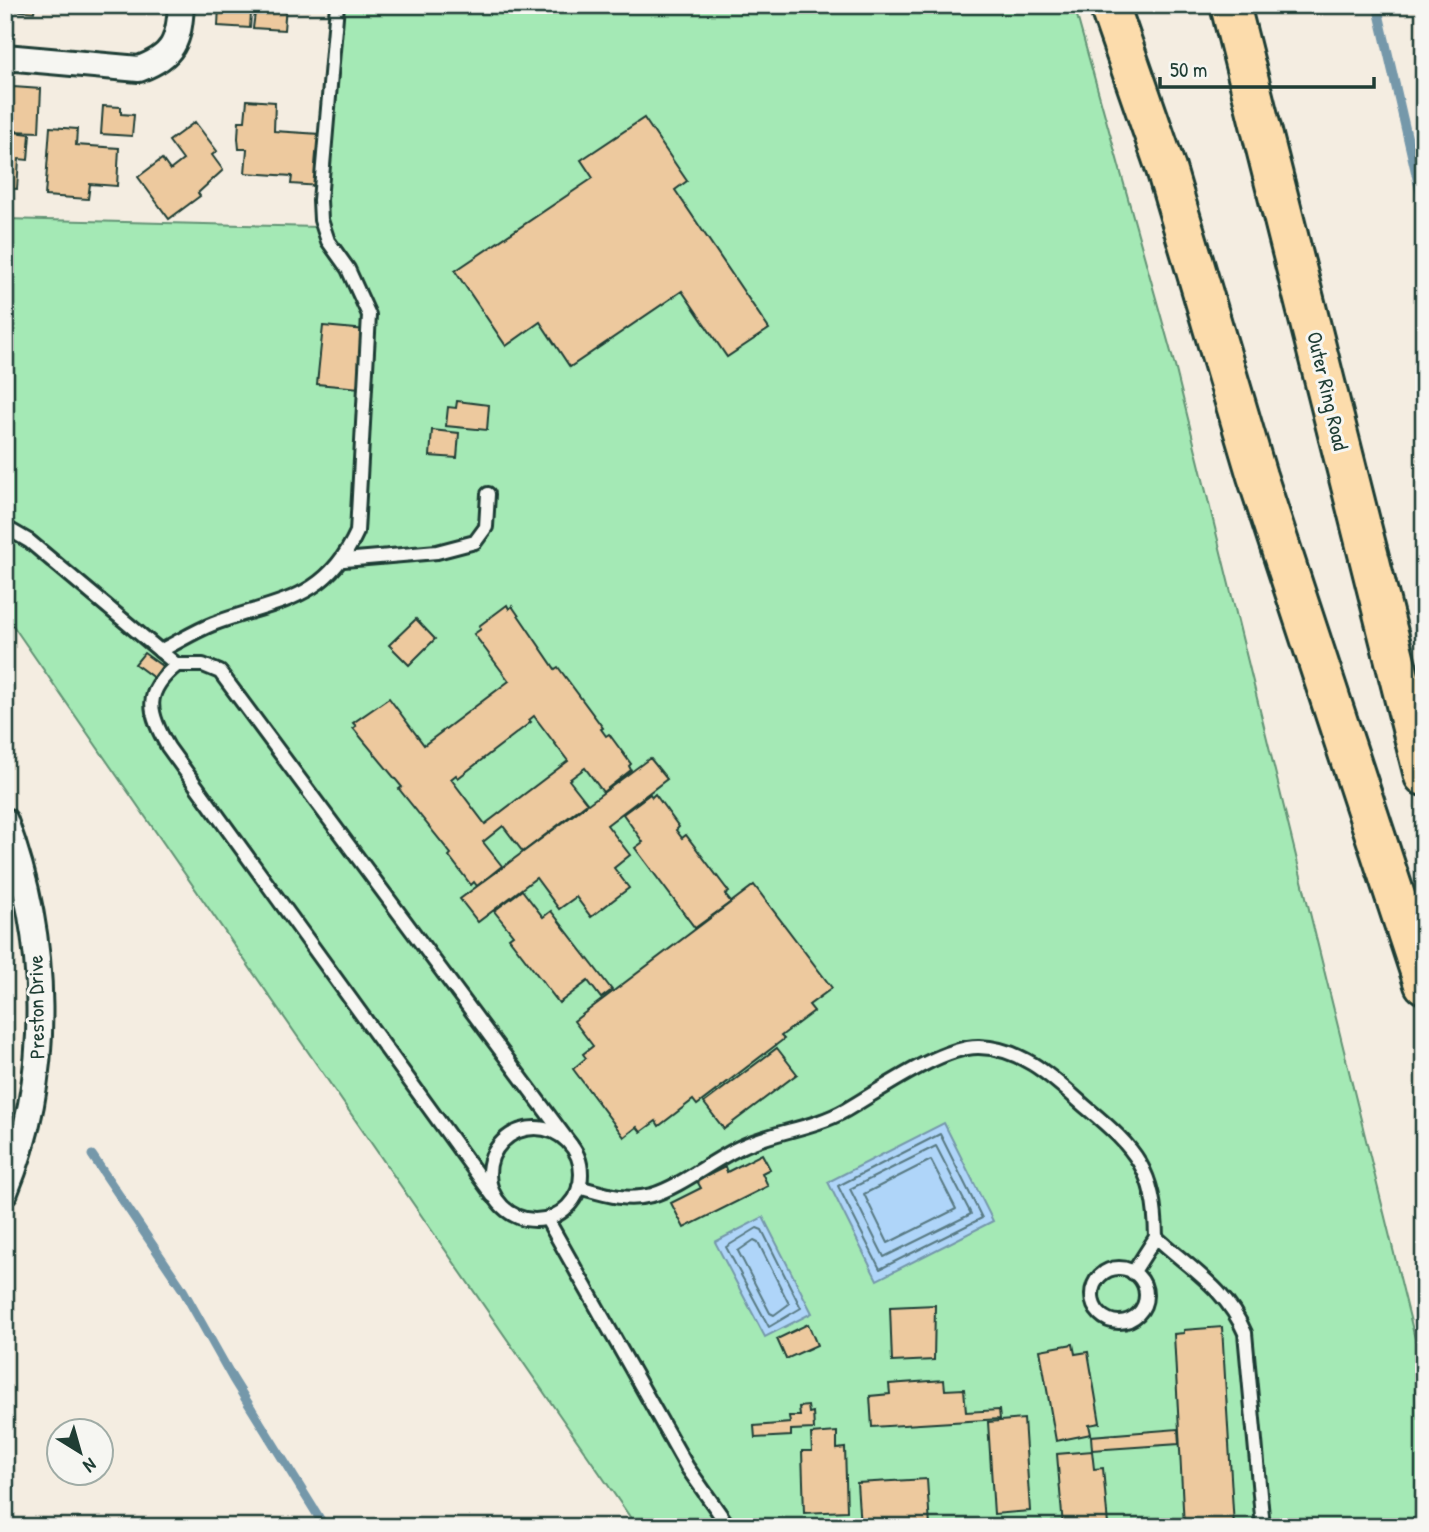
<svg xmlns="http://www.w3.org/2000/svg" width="1429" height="1532" viewBox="0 0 1429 1532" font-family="'Patrick Hand',sans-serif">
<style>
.green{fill:#a4e9b5;stroke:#629374;stroke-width:2}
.water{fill:#afd5f9;stroke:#7598aa;stroke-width:2}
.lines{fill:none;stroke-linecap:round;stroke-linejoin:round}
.shore{stroke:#597a83;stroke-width:2}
.stream{stroke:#7598aa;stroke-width:9}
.building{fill:#edc99e;stroke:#1f3d34;stroke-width:2;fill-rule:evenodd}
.lane-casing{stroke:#1f3d34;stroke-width:18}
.street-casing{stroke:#1f3d34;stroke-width:30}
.highway-casing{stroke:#1f3d34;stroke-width:44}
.lane{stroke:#f6f6f2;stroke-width:12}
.street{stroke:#f6f6f2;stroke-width:24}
.highway{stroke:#fcdcac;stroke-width:38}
.labels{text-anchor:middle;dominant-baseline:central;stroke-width:6;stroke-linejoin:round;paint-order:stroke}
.street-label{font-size:21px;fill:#1f3d34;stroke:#f6f6f2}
</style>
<rect width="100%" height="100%" fill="#f4ede1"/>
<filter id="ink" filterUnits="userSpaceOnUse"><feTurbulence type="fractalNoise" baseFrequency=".0143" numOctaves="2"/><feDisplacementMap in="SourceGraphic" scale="14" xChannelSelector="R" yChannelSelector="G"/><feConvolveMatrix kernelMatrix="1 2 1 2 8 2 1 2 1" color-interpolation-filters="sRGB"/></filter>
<g filter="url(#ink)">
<path class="green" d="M335,5H1074L1176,370L1424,1375L1423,1527H637L5,614V219L318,227Z"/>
<g class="water">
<path d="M944,1123L993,1221L877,1280L828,1182Z"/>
<path d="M763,1217L812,1313L765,1337L715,1242Z"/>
</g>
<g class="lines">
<g class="shore">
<path d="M940,1134L982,1218L880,1269L838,1186Z"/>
<path d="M936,1146L971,1214L884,1257L850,1189Z"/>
<path d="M931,1160L956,1209L888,1243L864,1194Z"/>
<path d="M757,1228L762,1230L801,1308L769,1327L726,1247Z"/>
<path d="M754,1240L758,1242L789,1304L774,1315L770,1313L738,1251Z"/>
</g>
<g class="stream">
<path d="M1377,5L1424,209"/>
<path d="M92,1155L183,1290L233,1379L325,1527"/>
</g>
</g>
<g class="building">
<path d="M12,5H35L34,12L11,10Z"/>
<path d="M219,5H286L284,30L253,28L255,13H251L250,28L218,26Z"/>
<path d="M13,87L41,89L39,132L10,131Z"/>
<path d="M247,100L275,102L274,131L320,134V186L291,184L292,176L245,173L247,149H239L238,138L239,121H245Z"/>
<path d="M103,106L121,107V114L134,115L132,136L101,134Z"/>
<path d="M644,118L687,181L675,190L769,329L727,357L682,291L570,367L540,322L506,346L455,271L593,178L581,160Z"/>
<path d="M195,122L217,151L212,155L223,170L198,193L200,196L169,219L138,177L162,159L170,170L183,160L169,141Z"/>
<path d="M50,127L77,129L76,145L119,148L117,186L90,184L88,199L45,196Z"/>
<path d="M5,131L30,134L28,160L19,159L17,189L5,188Z"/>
<path d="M323,326L366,330L360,388L317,384Z"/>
<path d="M457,401L489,405L487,430L446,426L448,407L456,408Z"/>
<path d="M432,430L459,433L457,458L430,456Z"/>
<path d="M507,605L509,609L512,606L555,669L558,667L603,728L601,729L606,736L609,734L631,764L629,766L631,770L603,792L585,768L569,780L587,803L523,852L503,826L483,842L502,866L477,886L474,882L471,885L449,856L451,854L399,789L402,787L353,728L356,726L353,723L389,698L424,745L509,681L474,634L481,629L479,626ZM534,716L568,761L485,824L451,779L456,775L458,778L531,722L529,720Z"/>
<path d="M416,619L435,639L409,665L389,645Z"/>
<path d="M144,653L162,666L154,678L135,664Z"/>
<path d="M650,758L667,779L607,825L630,855L614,868L629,888L591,917L576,897L559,909L536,878L478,922L460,899Z"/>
<path d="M650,794L652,797L655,794L679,827L676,830L682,838L686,835L729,892L725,895L731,902L695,928L635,848L643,842L623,814Z"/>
<path d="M754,885L832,988L809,1005L814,1011L781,1036L784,1039L697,1105L693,1100L659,1126L656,1121L641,1132L637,1127L624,1137L573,1069L586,1058L583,1054L593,1046L574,1021Z"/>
<path d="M522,890L543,917L551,911L612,990L601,998L588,981L559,1003L509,938L513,935L494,911Z"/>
<path d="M777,1048L797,1074L724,1129L704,1103Z"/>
<path d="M762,1154L770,1169L762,1173L768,1186L684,1228L671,1203L701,1188L697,1181L725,1167L727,1172Z"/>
<path d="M935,1305L934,1360L892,1362L890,1307Z"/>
<path d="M808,1324L817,1345L786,1359L777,1339Z"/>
<path d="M1222,1327L1234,1527H1184L1174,1334L1184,1333V1330Z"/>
<path d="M1073,1344L1075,1354L1088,1352L1100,1423L1089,1425L1091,1434L1056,1441L1040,1350Z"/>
<path d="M944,1380L945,1390L964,1389L966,1412L999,1410L1000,1419L872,1427L870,1396L890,1394L889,1384Z"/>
<path d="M808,1406L809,1413L813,1412L814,1429L791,1430V1436L755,1438L754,1426L790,1423L789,1416H800L799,1407Z"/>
<path d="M1024,1419L1030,1511L994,1514L988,1422Z"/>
<path d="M1178,1429L1179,1444L1092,1450L1091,1436Z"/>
<path d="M837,1432V1449L845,1448L847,1511L804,1513L802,1451H812L811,1434Z"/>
<path d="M1092,1451L1094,1469L1103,1468L1108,1525L1063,1527L1057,1454Z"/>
<path d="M927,1479L930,1527H860L857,1483Z"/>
</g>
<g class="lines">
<g class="lane-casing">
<g id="lane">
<path d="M5,527L29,541L177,665H203L220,672L571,1145"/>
<path d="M344,560L437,552L475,542L486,527L488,494"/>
<path d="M160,651C178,642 195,631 213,624C277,600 325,602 357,532L369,315L348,269L328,241L321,220L320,200L337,5"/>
<path d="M177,665C143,692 148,712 168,747L493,1196"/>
<circle cx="535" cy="1174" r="46"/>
<path d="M579,1187C604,1194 625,1202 652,1195C680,1187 713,1160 741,1147C774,1131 813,1129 846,1110C879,1091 942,1046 979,1047C1024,1048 1055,1080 1087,1108C1136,1149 1155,1170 1156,1237C1190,1269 1226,1288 1245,1333L1263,1527"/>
<path d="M547,1219L687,1467L729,1527"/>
<circle cx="1119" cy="1295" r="27"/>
<path d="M1133,1273L1156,1237"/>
</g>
</g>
<g class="street-casing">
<g id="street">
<path d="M5,57L139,69C174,56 179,41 181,5"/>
<path d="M5,821C49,938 53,1076 5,1192"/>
</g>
</g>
<g class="highway-casing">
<g id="highway">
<path d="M1109,5L1166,169L1257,476L1424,984"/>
<path d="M1230,5L1424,776"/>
</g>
</g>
<use href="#lane" class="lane"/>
<use href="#street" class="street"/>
<use href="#highway" class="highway"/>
</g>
</g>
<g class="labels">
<g class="street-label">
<text transform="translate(1328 391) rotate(77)">Outer Ring Road</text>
<text transform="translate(36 1007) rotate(-91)">Preston Drive</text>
</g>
</g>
<rect width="1429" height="1532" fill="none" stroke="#f6f6f2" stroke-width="28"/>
<rect x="14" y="14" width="1401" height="1504" fill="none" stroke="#1f3d34" stroke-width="2.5" filter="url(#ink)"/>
<g transform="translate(80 1452) rotate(143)"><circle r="33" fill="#f6f6f2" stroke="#a0aca6" stroke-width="2"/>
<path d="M0-5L12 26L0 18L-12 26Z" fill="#1f3d34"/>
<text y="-10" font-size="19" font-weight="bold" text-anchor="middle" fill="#1f3d34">N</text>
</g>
<path d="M1160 77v10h214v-10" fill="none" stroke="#1f3d34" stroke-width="3.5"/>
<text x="1170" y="77" font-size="21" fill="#1f3d34" stroke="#f6f6f2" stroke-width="5" paint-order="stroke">50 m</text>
</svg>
